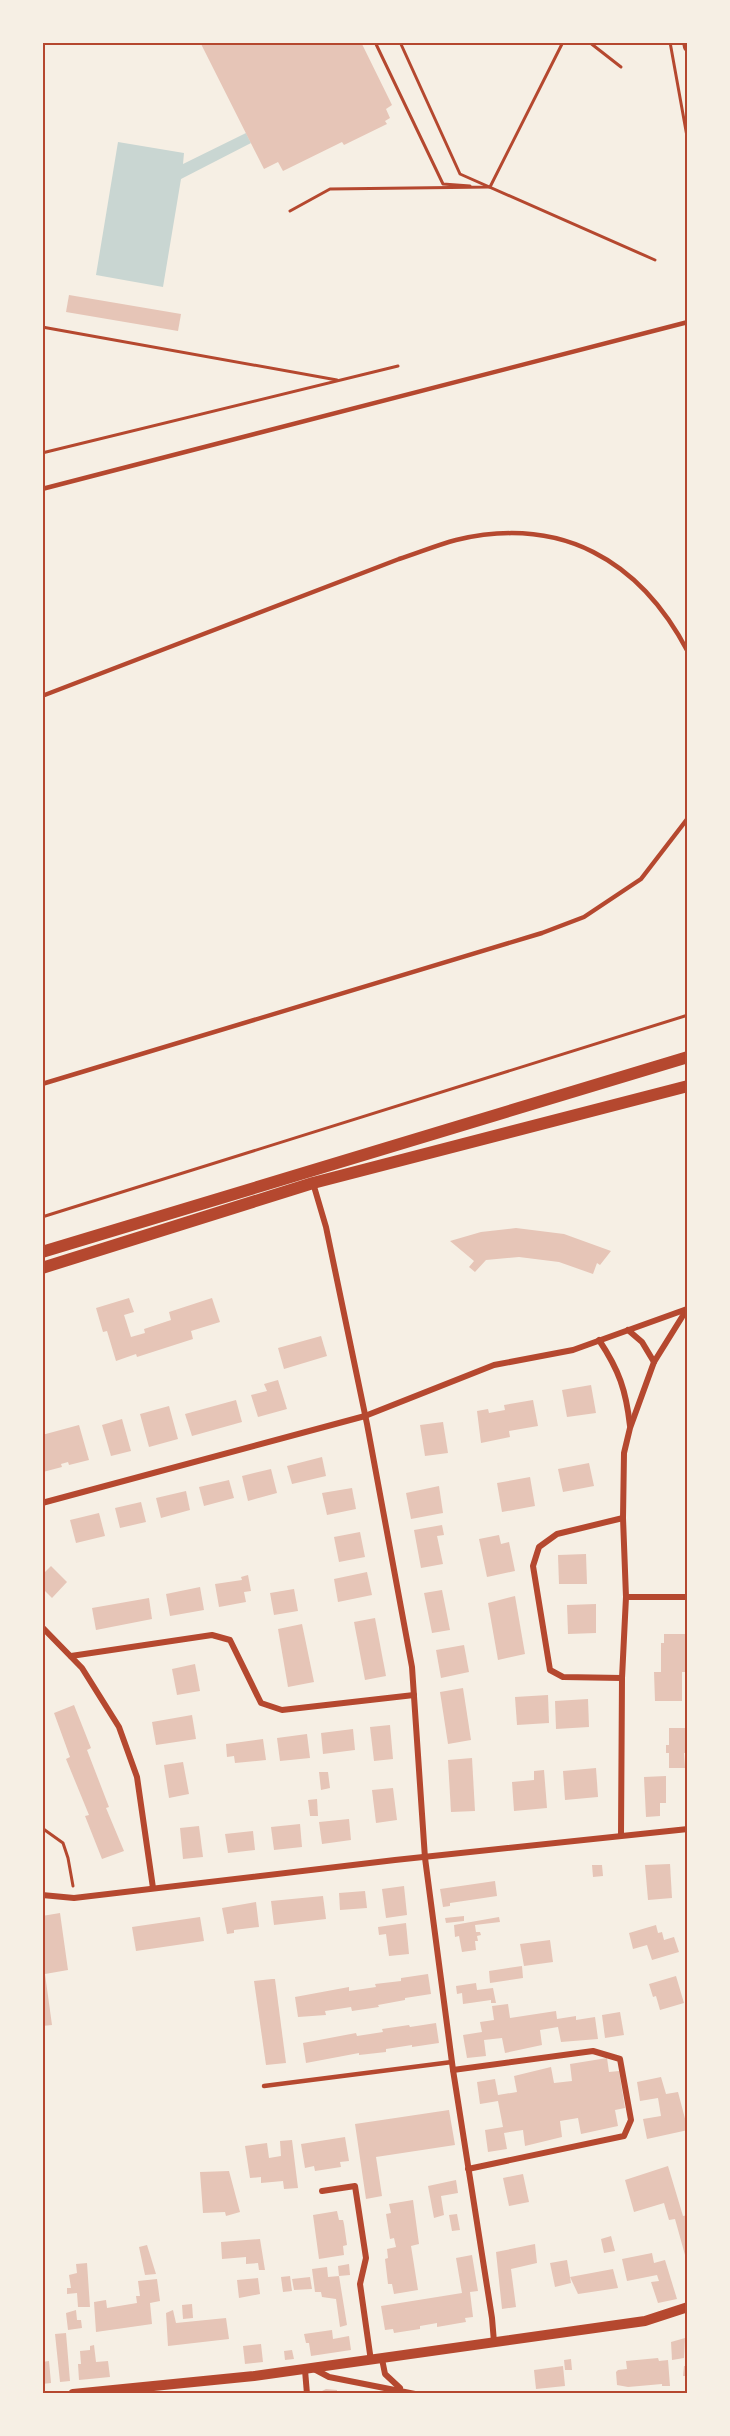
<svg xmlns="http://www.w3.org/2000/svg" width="730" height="2436" viewBox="0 0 730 2436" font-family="'Roboto Condensed',sans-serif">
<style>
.water{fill:#c9d6d2}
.building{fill:#e6c5b7}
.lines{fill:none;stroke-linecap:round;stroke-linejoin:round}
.path{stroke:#b5482f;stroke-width:3}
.service{stroke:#b5482f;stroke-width:4.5}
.minor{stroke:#b5482f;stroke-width:6}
.tertiary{stroke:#b5482f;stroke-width:10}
.secondary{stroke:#b5482f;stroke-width:12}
.neatline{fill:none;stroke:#b5482f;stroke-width:2}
</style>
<rect width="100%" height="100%" fill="#f6efe4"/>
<path class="water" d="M246,133L251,143L181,179L163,287L96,275L118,142L184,153L183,164Z"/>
<g class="building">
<path d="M200,42H361L392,105L386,109L390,118L385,121L387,124L344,145L342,142L283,171L278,162L264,169Z"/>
<path d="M69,295L181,314L178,331L66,312Z"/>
<path d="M516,1228L564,1234L611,1251L600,1265L597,1263L593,1274L559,1262L519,1257L486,1260L475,1272L469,1267L474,1261L450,1241L481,1232Z"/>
<path d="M129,1298L134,1312L124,1315L131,1337L145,1333L144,1329L171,1320L169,1312L212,1298L220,1322L191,1331L193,1339L137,1357L136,1354L116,1361L107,1331L103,1332L96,1308Z"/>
<path d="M321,1336L327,1356L284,1369L278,1348Z"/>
<path d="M278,1380L287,1409L258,1417L251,1395L267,1391L264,1384Z"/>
<path d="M591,1385L596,1413L567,1417L562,1390Z"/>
<path d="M236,1400L242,1422L192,1436L185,1414Z"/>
<path d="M533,1400L538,1426L509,1431L510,1437L481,1443L477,1411L488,1409L489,1413L505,1410L504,1405Z"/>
<path d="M169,1406L178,1439L149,1447L140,1414Z"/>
<path d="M122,1419L131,1451L111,1456L102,1425Z"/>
<path d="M443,1422L448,1453L425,1456L420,1425Z"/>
<path d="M79,1425L89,1460L69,1465L68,1462L61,1464L62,1467L43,1472L42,1435Z"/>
<path d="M322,1457L326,1476L292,1484L287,1466Z"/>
<path d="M589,1463L594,1486L563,1492L558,1469Z"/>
<path d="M271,1469L277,1493L248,1501L242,1476Z"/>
<path d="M530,1477L535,1506L502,1512L497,1483Z"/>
<path d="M229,1480L234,1498L204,1506L199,1487Z"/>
<path d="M439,1486L443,1513L411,1519L406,1493Z"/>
<path d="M352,1488L356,1509L327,1515L322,1493Z"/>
<path d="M186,1491L190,1510L161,1518L156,1498Z"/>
<path d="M141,1502L146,1522L120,1528L115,1508Z"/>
<path d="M99,1513L105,1536L76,1543L70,1520Z"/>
<path d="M442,1525L444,1535L437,1536L443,1564L421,1568L414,1530Z"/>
<path d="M360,1532L365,1557L339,1562L334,1537Z"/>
<path d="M499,1535L501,1544L509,1542L515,1571L487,1577L479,1539Z"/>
<path d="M586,1554L587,1584H559L558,1555Z"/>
<path d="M51,1566L67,1582L52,1598L42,1588V1575Z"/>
<path d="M367,1572L372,1595L338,1602L334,1579Z"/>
<path d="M248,1575L251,1591L244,1592L246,1602L219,1607L215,1584L242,1580L241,1577Z"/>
<path d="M200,1587L204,1610L170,1616L166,1594Z"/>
<path d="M294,1589L298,1611L274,1615L270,1593Z"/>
<path d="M442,1590L450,1630L432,1633L424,1593Z"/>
<path d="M515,1596L525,1654L498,1660L488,1603Z"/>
<path d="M149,1598L152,1619L96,1630L92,1608Z"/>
<path d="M596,1604V1633L568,1634L567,1605Z"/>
<path d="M375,1618L386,1676L365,1680L354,1622Z"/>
<path d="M302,1624L314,1682L288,1687L278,1629Z"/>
<path d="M664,1634H686L688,1672H682V1701H655L654,1672H661V1643H664Z"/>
<path d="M464,1645L469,1672L441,1678L436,1650Z"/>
<path d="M195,1664L200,1691L177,1695L172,1669Z"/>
<path d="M463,1688L471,1740L448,1744L440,1692Z"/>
<path d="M548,1695L549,1723L517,1725L515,1697Z"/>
<path d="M588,1699L589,1727L556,1729L555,1701Z"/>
<path d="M74,1705L91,1748L87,1750L109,1807L106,1808L124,1851L102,1859L85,1816L89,1815L66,1759L70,1757L54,1713Z"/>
<path d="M192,1715L196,1739L156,1745L152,1722Z"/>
<path d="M390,1725L393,1759L374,1761L370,1727Z"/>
<path d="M669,1728H688V1753H684L685,1768H669V1753H666V1745H669Z"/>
<path d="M353,1729L355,1750L323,1754L321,1733Z"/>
<path d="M307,1734L310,1758L280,1761L277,1738Z"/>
<path d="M263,1739L266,1760L235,1763L234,1756L227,1757L226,1744Z"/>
<path d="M472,1758L475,1811L451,1812L448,1760Z"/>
<path d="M183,1762L189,1794L169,1798L164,1765Z"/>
<path d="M596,1768L598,1797L565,1800L563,1771Z"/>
<path d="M544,1770L547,1808L514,1811L512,1782L534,1780V1771Z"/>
<path d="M319,1772H328L330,1788L321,1790Z"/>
<path d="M666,1776V1803H660V1816L646,1817L644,1777Z"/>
<path d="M393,1788L397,1820L376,1823L372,1790Z"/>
<path d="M317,1799L318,1816H310L308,1800Z"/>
<path d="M349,1819L351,1840L322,1844L319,1822Z"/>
<path d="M300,1824L302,1847L274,1850L271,1827Z"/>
<path d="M199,1826L203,1857L183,1859L180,1828Z"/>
<path d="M253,1831L255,1850L228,1853L225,1834Z"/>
<path d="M670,1864L672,1898L648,1900L645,1865Z"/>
<path d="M592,1865H602L603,1876L593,1877Z"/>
<path d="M495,1881L497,1896L450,1903V1906L443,1907L440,1889Z"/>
<path d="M404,1886L407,1915L386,1918L382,1889Z"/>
<path d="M365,1891L367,1908L340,1910L339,1893Z"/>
<path d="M323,1896L326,1919L274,1925L271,1901Z"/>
<path d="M256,1902L259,1927L234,1930V1933L227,1934L222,1908Z"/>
<path d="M60,1913L68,1970L45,1974L52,2025L42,2026V1916Z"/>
<path d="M464,1916V1921L446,1923L445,1918Z"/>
<path d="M200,1917L204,1941L136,1951L132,1927Z"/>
<path d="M499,1917L500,1922L475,1925L476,1932H480L481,1935L477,1936L478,1941H475L476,1950L462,1952L459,1936L455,1937L454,1925Z"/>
<path d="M406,1923L409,1954L389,1956L386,1934L379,1935L378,1927Z"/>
<path d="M656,1925L658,1933L662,1932L664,1940L674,1937L679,1952L652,1960L647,1945L633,1949L629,1933Z"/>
<path d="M550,1940L553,1962L524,1966L520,1944Z"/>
<path d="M522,1966L523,1978L490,1983L489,1971Z"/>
<path d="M428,1974L431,1994L405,1998V2000L378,2005L379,2007L352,2011L351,2007L325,2011L326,2015L298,2017L295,1997L349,1987V1991L376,1987L375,1984L401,1981V1978Z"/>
<path d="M676,1976L684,2003L660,2010L656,1996L653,1997L649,1984Z"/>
<path d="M272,1979H275L286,2063L266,2065L254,1981Z"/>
<path d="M476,1983L477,1990L493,1988L496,2003H491V2000L463,2004L462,1993L457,1994L456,1986Z"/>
<path d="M508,2004L510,2018L556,2011L557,2019L576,2016V2020L595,2017L598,2039L561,2042L558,2027L540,2030L542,2045L505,2053L502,2038L484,2040L486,2056L467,2058L463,2035L482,2032L480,2022L494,2020L492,2006Z"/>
<path d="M620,2012L624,2035L605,2038L602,2015Z"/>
<path d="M436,2023L439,2043L412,2047V2045L386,2049V2052L359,2055V2053L306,2063L303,2043L356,2033L357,2036L383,2032L382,2029L409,2025L410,2027Z"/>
<path d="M607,2058L609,2072L619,2071L625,2108L615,2110L618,2126L581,2134L578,2118L560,2121L562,2137L525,2146L523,2130L504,2133L507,2149L488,2152L485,2130L503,2127L498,2101L480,2104L477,2082L495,2079L498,2095L517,2092L514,2076L551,2067L554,2083L572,2081L570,2064Z"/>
<path d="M661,2077L666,2094L678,2092L688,2130L647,2139L643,2119L661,2116L658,2098L640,2101L637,2082Z"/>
<path d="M449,2110L455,2145L376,2157L382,2196L366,2199L355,2124Z"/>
<path d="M345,2137L349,2161L340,2162L341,2167L315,2171L314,2166L305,2168L301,2144Z"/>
<path d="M292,2140L298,2188L284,2189L283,2181L261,2183V2177L250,2178L245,2146L267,2143L269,2158L281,2156L280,2141Z"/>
<path d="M668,2166L683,2216L688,2215V2238L686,2239L688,2254L685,2255L675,2219L669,2220L664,2203L634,2212L625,2180Z"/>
<path d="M229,2171L240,2212L226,2216L225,2212L203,2213L200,2172Z"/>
<path d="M523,2174L529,2202L509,2206L503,2178Z"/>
<path d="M456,2180L458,2193L441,2196L444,2215L434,2218L428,2186Z"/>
<path d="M413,2200L419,2244L411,2246L418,2290L394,2294L392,2284H388L385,2259L388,2258L387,2249L396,2247L394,2238L390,2239L386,2214L391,2213L389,2204Z"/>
<path d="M337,2211L339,2220H343L344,2224L347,2245L343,2246L344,2255L319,2259L313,2215Z"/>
<path d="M457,2214L460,2230L452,2231L449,2215Z"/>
<path d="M611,2236L615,2251L604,2253L601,2239Z"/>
<path d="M260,2239L265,2270H259L258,2263L246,2264V2257L222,2259L221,2242Z"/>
<path d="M535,2244L537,2263L511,2269L516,2307L502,2309L496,2252Z"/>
<path d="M147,2245L156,2274L145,2275L139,2247Z"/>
<path d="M652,2253L654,2263L665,2260L677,2299L658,2303L651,2282L659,2281L657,2275L627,2281L622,2259Z"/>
<path d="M472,2255L478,2291L470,2292L473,2317L465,2318L466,2322L460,2323L437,2327V2323L420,2326V2329L394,2333L393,2329L385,2330L381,2306L462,2293L456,2258Z"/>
<path d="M567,2260L571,2283L555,2287L550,2263Z"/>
<path d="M87,2263L90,2307H78L77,2293L67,2294V2288H71L69,2275L77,2273L76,2264Z"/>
<path d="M349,2264L350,2275L339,2276L338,2266Z"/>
<path d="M327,2267L328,2277L339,2276L347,2325L340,2327L336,2299L322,2297L321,2292H315L312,2269Z"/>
<path d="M613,2269L618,2288L578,2294L570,2277Z"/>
<path d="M290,2276L292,2291L283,2292L281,2277Z"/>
<path d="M310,2277L312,2289L294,2290L292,2279Z"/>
<path d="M258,2278L260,2294L239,2298L237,2280Z"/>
<path d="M157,2279L160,2301L150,2303L152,2324L96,2332L94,2302L106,2300L107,2308L137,2303L136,2296H140L138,2281Z"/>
<path d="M192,2304L193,2318L183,2319L182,2305Z"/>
<path d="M76,2310L77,2320H81L82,2328L68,2330L66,2313Z"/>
<path d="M173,2310L176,2323L226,2318L229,2339L168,2346L166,2313Z"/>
<path d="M332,2330L333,2339L349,2336L351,2350L311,2356L309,2343H306L304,2334Z"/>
<path d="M66,2333L70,2381L60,2382L55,2334Z"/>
<path d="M685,2338L684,2358L672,2360L671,2342Z"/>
<path d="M261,2344L263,2362L245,2364L243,2346Z"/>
<path d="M94,2345L96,2362L108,2361L110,2377L79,2380L78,2364H81L80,2351L90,2350V2346Z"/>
<path d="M292,2350L294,2359L285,2360L284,2351Z"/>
<path d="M658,2358L659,2361L668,2360L670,2386H662V2384L628,2387L617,2385L616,2372L618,2370L627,2369L626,2361Z"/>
<path d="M571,2359L572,2370H565L564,2360Z"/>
<path d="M49,2361L51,2383L42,2384V2362Z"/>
<path d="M563,2366L565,2386L536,2389L534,2370Z"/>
<path d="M684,2366H688V2376H683Z"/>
<path d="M326,2389L337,2390V2394H322V2391Z"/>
</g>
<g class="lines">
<g class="path">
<path d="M375,42L443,184L470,186"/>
<path d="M400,42L460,174L655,260"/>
<path d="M589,42L621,67"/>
<path d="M670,42L688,142"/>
<path d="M290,211L330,189L490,187L563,42"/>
<path d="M42,327L337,380"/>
<path d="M42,453L398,366"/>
<path d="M42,1217L688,1015"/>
<path d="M42,1828L63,1843L68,1858L73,1886"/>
</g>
<g class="service">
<path d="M42,489L688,322"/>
<path d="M42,696L399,559C418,553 437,545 456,540C561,515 640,560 688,652"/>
<path d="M42,1084L542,933L584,917L641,879L688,818"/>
<path d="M264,2086L452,2062"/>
</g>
<g class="minor">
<path d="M313,1183L326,1227L367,1424L412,1667L425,1858L453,2070L492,2318L494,2342"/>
<path d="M628,1330L642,1342L654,1362"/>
<path d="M599,1340C619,1370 626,1390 630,1426"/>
<path d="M42,1503L365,1416L494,1365L573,1350L687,1309"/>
<path d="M626,1597H688"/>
<path d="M42,1627L82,1668L119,1727L137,1777L153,1888"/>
<path d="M71,1656L212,1635L230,1640L261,1703L282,1710L414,1695"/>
<path d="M622,1678L563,1677L550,1670L533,1566L539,1547L557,1534L623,1518"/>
<path d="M621,1835L622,1678L626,1597L623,1518L624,1453L630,1428L654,1362L687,1309"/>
<path d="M42,1895L74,1898L395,1860L688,1829"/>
<path d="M453,2070L593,2051L620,2059L631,2120L624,2136L468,2169"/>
<path d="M322,2191L355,2186L366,2258L360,2284L371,2361"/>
<path d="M382,2359L385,2374L400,2388"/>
<path d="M314,2369L329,2377L415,2394"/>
<path d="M305,2370L307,2394"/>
</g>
<g class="tertiary">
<path d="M687,42L688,47"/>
<path d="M73,2394L254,2376L645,2321L688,2307"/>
</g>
<g class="secondary">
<path d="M42,1252L688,1057"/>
<path d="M42,1268L313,1183L688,1086"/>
</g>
</g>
<rect width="730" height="2436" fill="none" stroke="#f6efe4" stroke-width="87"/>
<rect x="44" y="44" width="642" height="2348" class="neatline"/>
</svg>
